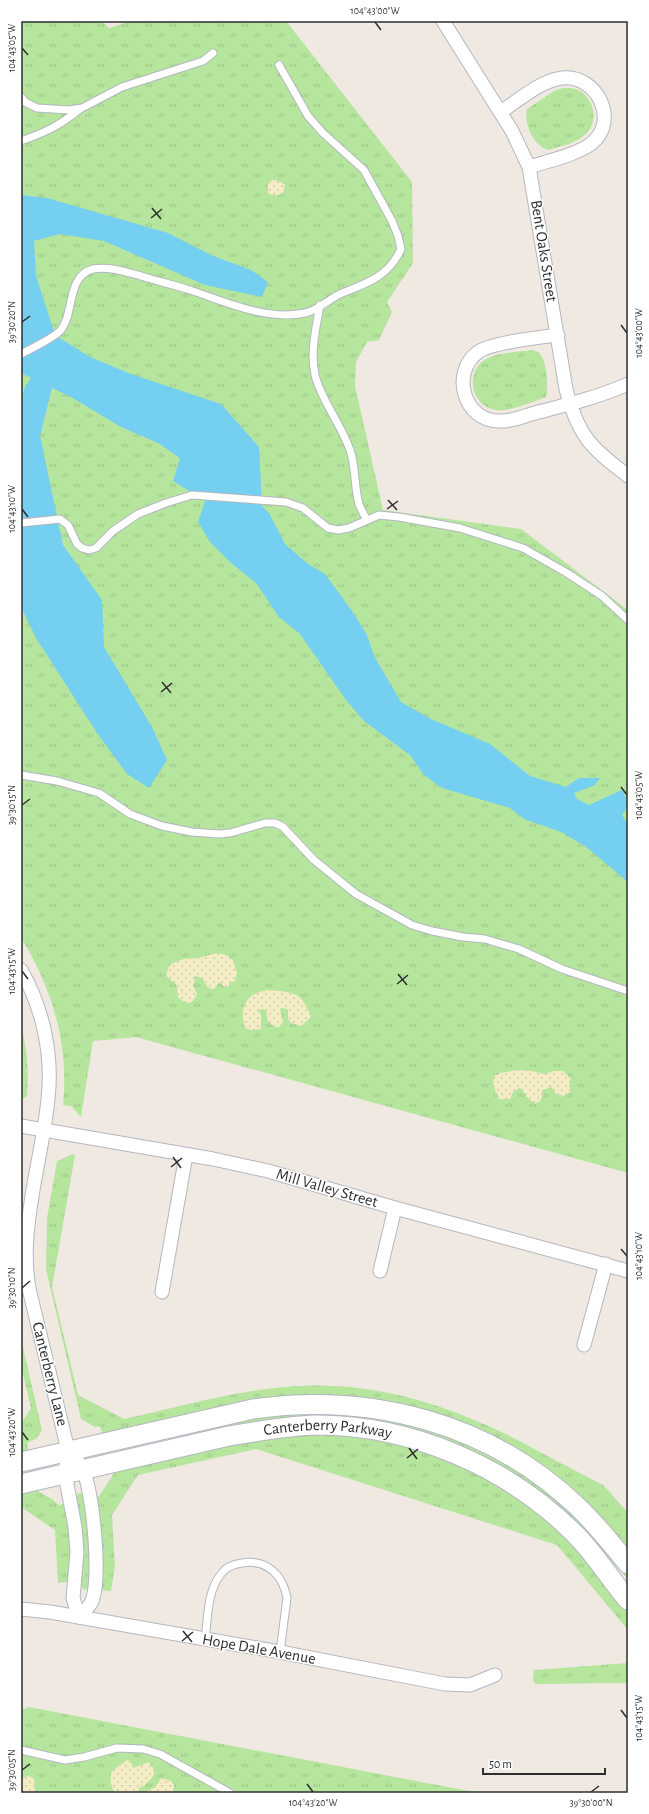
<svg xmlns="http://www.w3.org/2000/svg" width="649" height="1814" viewBox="0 0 649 1814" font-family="'Alegreya Sans',sans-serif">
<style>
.grass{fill:url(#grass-tufts)}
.sand{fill:url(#sand-dots)}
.water{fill:#75cff0}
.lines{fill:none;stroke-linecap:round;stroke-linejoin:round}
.lane-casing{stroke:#b4b7c1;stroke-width:9}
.street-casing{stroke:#b4b7c1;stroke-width:15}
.secondary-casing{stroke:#b4b7c1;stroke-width:21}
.lane{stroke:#fff;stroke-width:7}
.street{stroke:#fff;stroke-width:13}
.secondary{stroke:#fff;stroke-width:19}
.ticks{fill:none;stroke:#2e2e2e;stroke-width:1.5}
.labels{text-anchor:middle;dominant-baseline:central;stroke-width:3;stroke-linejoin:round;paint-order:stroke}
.street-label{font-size:16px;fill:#2e2e2e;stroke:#fff}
.neatline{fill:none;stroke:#2e2e2e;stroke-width:1.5}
.ticks-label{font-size:10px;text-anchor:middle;fill:#2e2e2e}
</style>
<defs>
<pattern id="grass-tufts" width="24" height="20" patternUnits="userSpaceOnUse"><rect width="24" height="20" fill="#b6e59e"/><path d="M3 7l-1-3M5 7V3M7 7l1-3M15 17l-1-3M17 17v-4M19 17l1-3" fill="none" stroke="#9dc588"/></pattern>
<pattern id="sand-dots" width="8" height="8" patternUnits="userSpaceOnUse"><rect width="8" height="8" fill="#f3ecc5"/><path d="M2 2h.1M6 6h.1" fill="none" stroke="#d1cbaa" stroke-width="1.8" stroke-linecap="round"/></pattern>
</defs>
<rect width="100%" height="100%" fill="#efe9e1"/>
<g class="grass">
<path d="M21,21H102L109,28L131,21H286L412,182L413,263L387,302L392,312L379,340L367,342L356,362L355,386L383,510L521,529L628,610V1173L136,1037L93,1041L81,1117L71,1106L63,1105C69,1045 53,989 21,938Z"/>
<path d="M564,88C570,88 575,88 580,91C594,99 599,122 586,134C577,143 561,146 549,150C534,147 523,123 527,109L556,90Z"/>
<path d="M532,350C534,351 536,351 538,352C547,358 549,388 546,397L541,399C529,403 508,412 496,410C471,406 464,372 486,359C499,352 518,352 532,350Z"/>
<path d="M21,1025C27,1049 29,1071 27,1096L21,1100Z"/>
<path d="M73,1154L75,1155L52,1287L78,1395L124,1419C182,1406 240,1389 299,1386C381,1382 455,1407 527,1445C544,1454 562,1464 580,1473C587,1477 597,1481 604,1486C612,1494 620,1504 628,1513V1555L568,1491L382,1403L103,1435L100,1426L95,1427L81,1419L46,1269L47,1218L57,1161Z"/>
<path d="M21,1339L42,1430L37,1438L27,1443L29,1453L21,1454V1424L31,1408L21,1365Z"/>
<path d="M335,1410L439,1431L513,1466L580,1519L628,1573V1579L603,1553L558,1510L371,1424L180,1438L250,1417Z"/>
<path d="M317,1432L387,1439L467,1466L538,1510L583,1554L628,1611V1630L557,1545L256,1449L138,1475L112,1515L115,1566L111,1591L100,1590C102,1558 101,1529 96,1497L99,1496L113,1475V1470L227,1443Z"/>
<path d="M37,1487L39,1492L52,1499L59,1505L64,1504C71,1530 71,1555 68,1582L58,1583L55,1530L21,1507V1490Z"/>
<path d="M80,1493L82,1494C89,1517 95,1566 87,1589L84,1590L80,1585L75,1497L77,1494Z"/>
<path d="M628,1663V1683L535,1684L533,1680L534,1670Z"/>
<path d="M29,1707L479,1793H21V1710Z"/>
</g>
<g class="sand">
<path d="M272,180L279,181L285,185L283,192C279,196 273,196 268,193V184Z"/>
<path d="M217,953C223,954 232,956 234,963C235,966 235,969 237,972L235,981L230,982L228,987H225L219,982L214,989C207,989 205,984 203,978L195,976L194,978L195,981L193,985L197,994L192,1002L188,1003C177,998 177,999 177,986C170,976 161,980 171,964L183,959L198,958Z"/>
<path d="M268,990C283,992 299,990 306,1006C308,1011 311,1013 310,1018L301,1026L291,1023L288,1019V1009L281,1008L280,1009L283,1022L279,1027H275L268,1022L266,1010L261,1009L258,1012L261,1014V1029L251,1030L245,1028C239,1007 246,993 268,990Z"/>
<path d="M518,1070L531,1071L544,1074L554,1071H563L571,1079L569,1086L571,1090L569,1093L564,1096L556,1094L552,1087L542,1090L543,1095L540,1101L535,1104L526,1096L522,1089L519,1088L513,1092L510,1099H499L493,1085L494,1076L500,1073Z"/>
<path d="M127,1760L131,1762L133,1768L149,1762L154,1769V1775L144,1786L140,1787L138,1791L140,1793H115C111,1787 109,1778 112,1771Z"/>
<path d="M27,1776L34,1778L35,1793H21L23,1778Z"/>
<path d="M161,1778L171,1781L174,1785L173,1791L181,1793H145L150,1789L155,1788Z"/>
</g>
<path class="water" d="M21,195L47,198L168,233L211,255L251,270L268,282L262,297L205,285L104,241L60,234L34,241L36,276L55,335L90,357L131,374L221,404L259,447L262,506L269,513L285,544L308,564L325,574L352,611L367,635L374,656L401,702L431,719L490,744L530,776L566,787L579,778H600L595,785L574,793L577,799L589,805L622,790C628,801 630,805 622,815L628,824V882L585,846L561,832L524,819L510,808L442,788L423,774L410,755L364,721L346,700L300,634L279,617L256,583L231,563L210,542L198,522L205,501L173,481L180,458L158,443L121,427L71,397L52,388L40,436L63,545L102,600L104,647L153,729L167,760L149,788L127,774L97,733L36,638L23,611L21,603V400L25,387L31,378L21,373Z"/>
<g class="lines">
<g class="lane-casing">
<g id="lane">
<path d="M21,97L25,102L37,108L69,110L82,108L122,87L203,61L213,53"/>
<path d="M21,141C46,132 59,126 80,109"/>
<path d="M320,305C316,328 310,352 315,375C321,400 341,424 350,450C356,467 354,486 359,504C361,509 364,515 367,520"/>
<path d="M21,354C31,349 53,338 60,331C75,314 66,276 93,269C109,266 126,272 141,276C157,281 174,285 190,290C226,302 267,321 305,313C319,310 330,298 342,293C368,283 389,276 401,249L398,236L392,221L364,170L323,133L308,116L279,65"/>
<path d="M21,523L60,519L68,525L77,544L82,548L89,550L96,548L113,531L138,514L166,503L192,495L286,502L303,508L328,528L338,530L349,528L379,515L399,517L460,528L523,548L567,573L602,596L628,620"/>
<path d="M21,775L57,781L99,793L130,814L162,826L192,832L219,834L230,833L265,823H275L283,827L314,860L356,894L412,925L432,931L463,937L485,939L498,943L519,949L562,969L628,991"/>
<path d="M205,1639C208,1618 207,1591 221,1574C226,1567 234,1564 242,1563C267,1559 283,1575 287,1598L280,1652"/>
<path d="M21,1750L65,1760L84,1757L117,1748L143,1749L160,1754L230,1793"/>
</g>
</g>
<g class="street-casing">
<g id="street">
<path d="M443,21L512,131L529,167L566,389C578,436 591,448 628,476"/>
<path d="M501,112C517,101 542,80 562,78C596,74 620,120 592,143C577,155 547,161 529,167"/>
<path d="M558,335C541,337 489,343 478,352C450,373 464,421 499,421C511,422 524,416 535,413C566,405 599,397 628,384"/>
<path d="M21,970C43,1008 53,1055 48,1099C45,1131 37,1164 32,1196C27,1228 23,1260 30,1293L68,1450L65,1474L75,1527L77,1552L73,1598L79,1617"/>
<path d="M21,1126L213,1159L268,1171L395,1208L628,1271"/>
<path d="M380,1271L395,1208"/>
<path d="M162,1292L186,1155"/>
<path d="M584,1345L606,1264"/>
<path d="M68,1450C73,1456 80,1463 83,1470C93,1491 102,1584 91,1603C88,1608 83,1613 79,1617"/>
<path d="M21,1609L50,1612L280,1652L445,1684L470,1685L495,1675"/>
</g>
</g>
<g class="secondary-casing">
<g id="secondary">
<path d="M21,1462L253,1409C371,1392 490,1423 578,1507C596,1524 612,1544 628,1564"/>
<path id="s1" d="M21,1484L229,1436C258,1431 287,1426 316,1425C412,1425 508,1467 575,1534C595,1554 610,1579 628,1600"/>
</g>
</g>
<use href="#lane" class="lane"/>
<use href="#street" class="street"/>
<use href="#secondary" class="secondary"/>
</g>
<path class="ticks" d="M375,22L381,30M22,48L28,55M152,208L161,219M151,218L162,209M22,322L30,316M621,325L627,333M388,500L397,510M22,509L28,517M387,509L398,501M162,682L171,693M161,692L172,683M621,787L627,795M22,805L30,799M22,971L28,979M398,974L407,985M397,984L408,975M173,1157L181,1168M171,1167L182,1158M621,1249L627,1256M22,1288L30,1281M22,1432L28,1440M409,1448L417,1459M407,1458L418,1449M183,1631L192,1642M182,1641L193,1632M621,1710L627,1718M22,1770L30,1764M307,1784L313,1792M591,1792L599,1786"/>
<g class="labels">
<g class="street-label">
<text transform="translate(544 251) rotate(81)">Bent Oaks Street</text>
<text transform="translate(327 1188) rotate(16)">Mill Valley Street</text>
<text transform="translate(50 1374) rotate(76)">Canterberry Lane</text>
<text stroke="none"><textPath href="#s1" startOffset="313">Canterberry Parkway</textPath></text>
<text transform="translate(259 1649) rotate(10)">Hope Dale Avenue</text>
</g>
</g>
<rect width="649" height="1814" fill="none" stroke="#ffffff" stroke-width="44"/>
<path d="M483 1768v6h122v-6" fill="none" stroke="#2e2e2e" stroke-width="2"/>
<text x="489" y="1768" font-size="12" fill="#2e2e2e" stroke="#ffffff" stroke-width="3" paint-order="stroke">50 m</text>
<rect x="22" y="22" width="605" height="1770" class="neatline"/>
<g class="ticks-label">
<text x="375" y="14">104°43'00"W</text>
<text transform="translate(11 48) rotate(-90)" y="4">104°43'05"W</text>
<text transform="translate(11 322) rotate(-90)" y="4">39°30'20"N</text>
<text transform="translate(638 333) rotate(-90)" y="4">104°43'00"W</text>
<text transform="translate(11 509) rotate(-90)" y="4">104°43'10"W</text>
<text transform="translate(638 795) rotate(-90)" y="4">104°43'05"W</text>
<text transform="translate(11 805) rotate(-90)" y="4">39°30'15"N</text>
<text transform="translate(11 971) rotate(-90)" y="4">104°43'15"W</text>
<text transform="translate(638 1256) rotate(-90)" y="4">104°43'10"W</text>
<text transform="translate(11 1288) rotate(-90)" y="4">39°30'10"N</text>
<text transform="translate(11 1432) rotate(-90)" y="4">104°43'20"W</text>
<text transform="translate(638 1718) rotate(-90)" y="4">104°43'15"W</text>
<text transform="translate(11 1770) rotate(-90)" y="4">39°30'05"N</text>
<text x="313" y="1806">104°43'20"W</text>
<text x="591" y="1806">39°30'00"N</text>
</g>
</svg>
